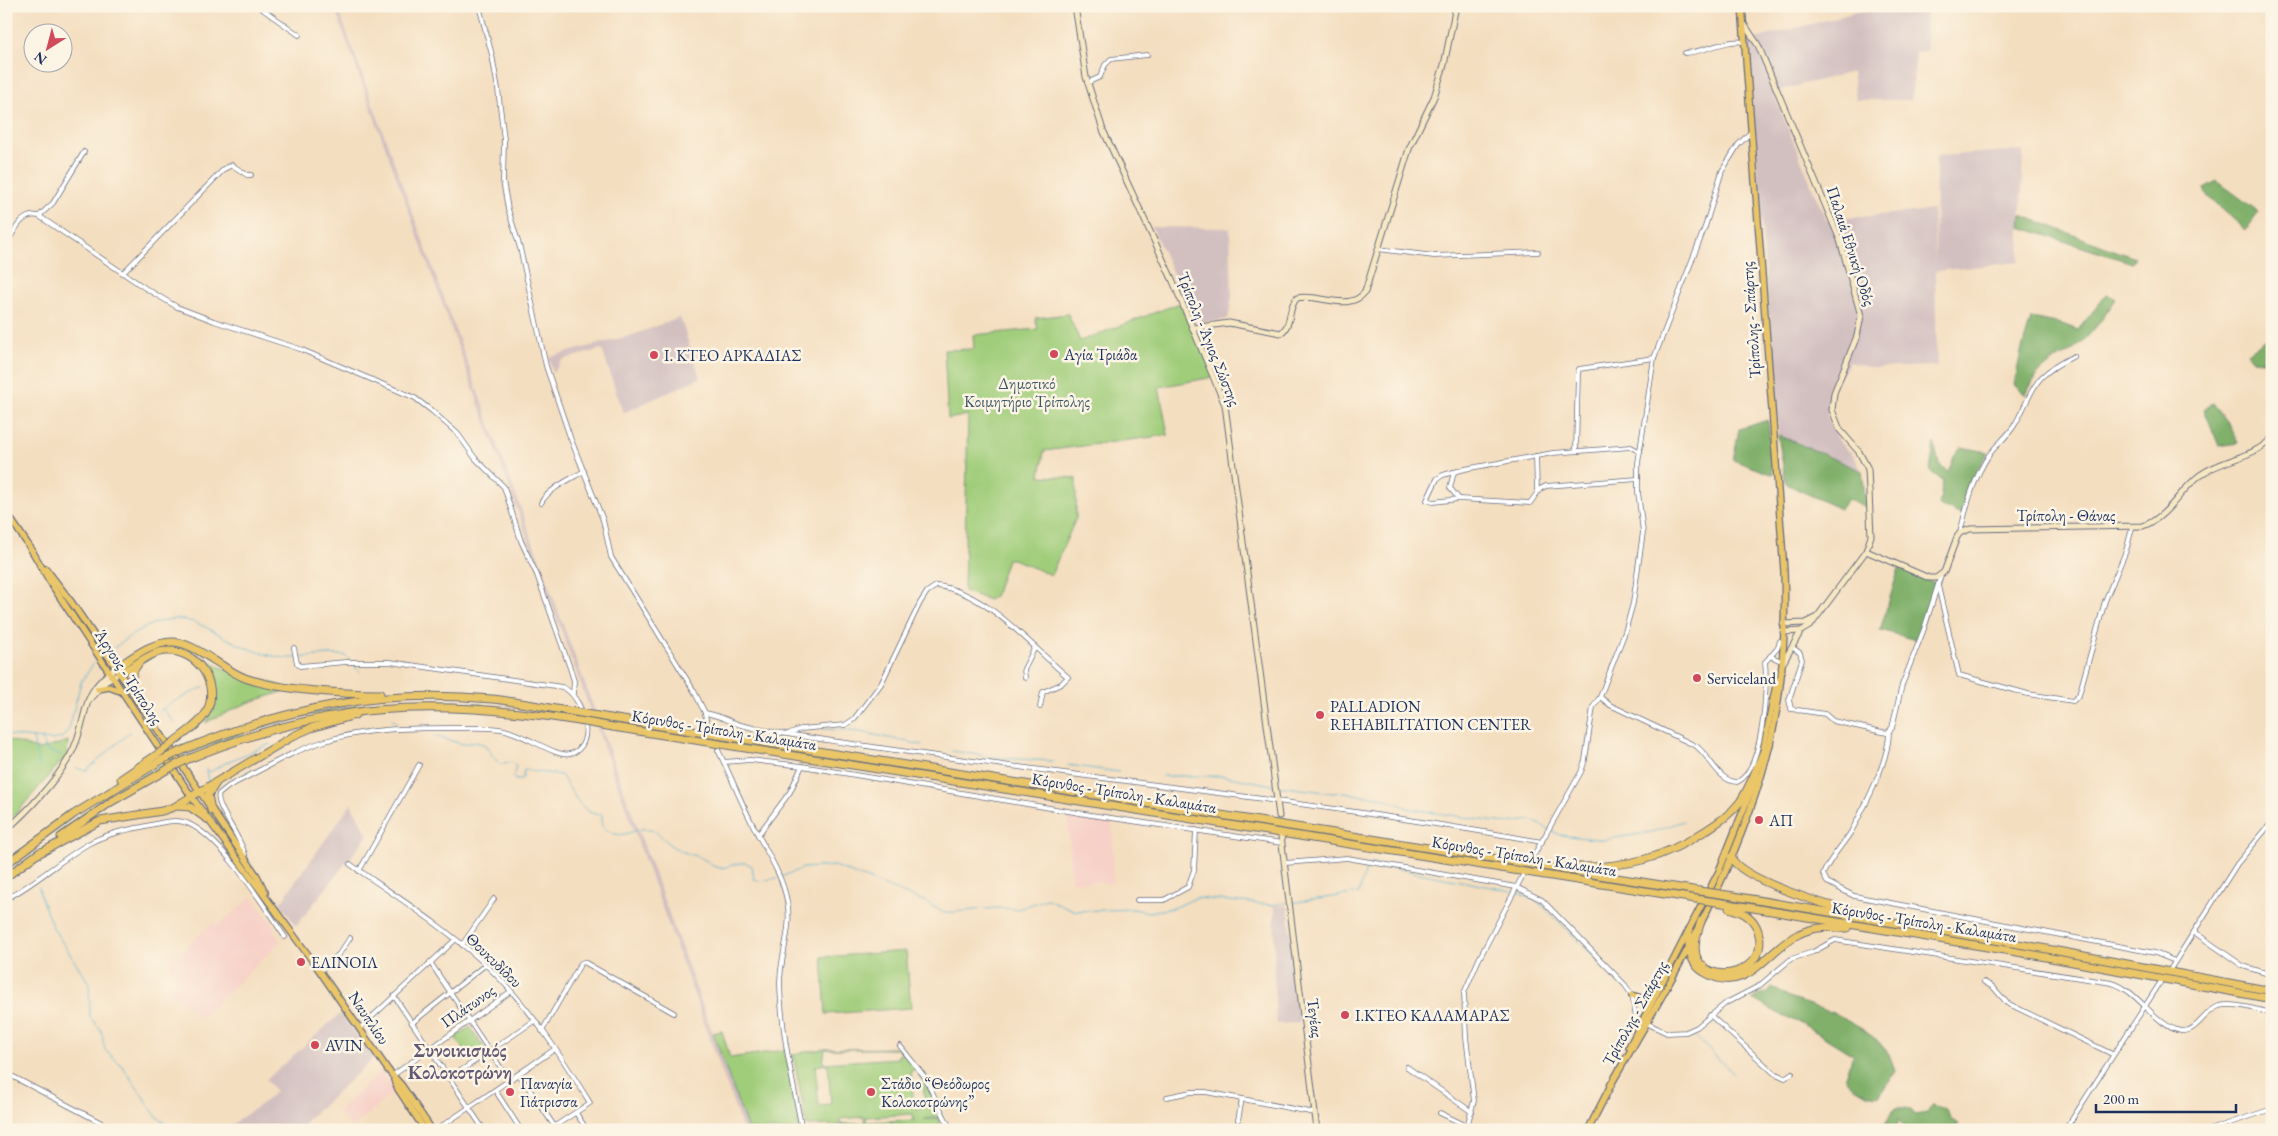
<svg xmlns="http://www.w3.org/2000/svg" width="2278" height="1136" viewBox="0 0 2278 1136" font-family="'EB Garamond',serif">
<style>
.built{fill:#f7d1c8}
.industrial{fill:#d2bfc0}
.green{fill:#a0cd7a;stroke:#5e7e6c;fill-rule:evenodd}
.forest{fill:#80b06a;stroke:#4e7064}
.lines{fill:none;stroke-linecap:round;stroke-linejoin:round}
.stream{stroke:#50aece;stroke-width:1}
.street-tunnel{stroke:#c9bbac;stroke-width:4;stroke-dasharray:4 2;stroke-linecap:butt}
.street-casing{stroke:#676c80;stroke-width:5.5}
.secondary-casing{stroke:#676c80;stroke-width:7}
.primary-casing{stroke:#676c80;stroke-width:8}
.highway-casing{stroke:#676c80;stroke-width:9}
.street{stroke:#fff;stroke-width:4}
.secondary{stroke:#f7e8c3;stroke-width:5}
.primary{stroke:#eac669;stroke-width:5.5}
.highway{stroke:#eac669;stroke-width:7}
.highway-bridge-casing{stroke:#676c80;stroke-width:9;stroke-linecap:butt}
.highway-bridge{stroke:#eac669;stroke-width:7}
.poi-dot{fill:#d1495b;stroke:#fcf5e5;stroke-width:2}
.labels{text-anchor:middle;dominant-baseline:central;stroke-width:5;stroke-linejoin:round;paint-order:stroke}
.street-label{font-size:16px;fill:#1b2f5e;stroke:#fcf5e5}
.poi-label{font-size:16px;fill:#1b2f5e;stroke:#fcf5e5;text-anchor:start}
.park-label{font-size:16px;fill:#3c5665;stroke:#fcf5e5}
.quarter-label{font-size:19px;font-weight:bold;fill:#615a75;stroke:#fcf5e5}
</style>
<rect width="100%" height="100%" fill="#fcf5e5"/>
<filter id="ink" filterUnits="userSpaceOnUse"><feTurbulence type="fractalNoise" baseFrequency=".02" numOctaves="2"/><feDisplacementMap in="SourceGraphic" scale="10" xChannelSelector="R" yChannelSelector="G"/><feConvolveMatrix kernelMatrix="1 2 1 2 8 2 1 2 1" color-interpolation-filters="sRGB"/></filter>
<filter id="wash" filterUnits="userSpaceOnUse"><feTurbulence type="fractalNoise" baseFrequency=".0096" numOctaves="4" result="noise"/><feDisplacementMap in="SourceGraphic" scale="20" xChannelSelector="R" yChannelSelector="G"/><feGaussianBlur stdDeviation="1.12" result="paint"/><feColorMatrix in="noise" values="0 0 0 0 0 0 0 0 0 0 0 0 0 0 0 0 0 1.4 0 .05"/><feComposite in="paint" operator="in"/></filter>
<g filter="url(#wash)">
<rect width="100%" height="100%" fill="#f4dec0"/>
<g class="built">
<path d="M1068,816L1113,824V883L1071,881Z"/>
<path d="M252,897L271,922L280,942L202,1017L168,992L177,982L169,963L213,922L217,926Z"/>
<path d="M382,1071L395,1091L352,1128L337,1112Z"/>
</g>
<g class="industrial">
<path d="M334,6H337L748,1130H743Z"/>
<path d="M1880,6H1925L1927,50L1916,53L1911,100H1856L1852,72L1773,92L1826,220L1933,210L1935,266L1936,156L2023,150L2019,262L1935,271L1937,366L1871,368L1850,362L1832,389L1827,416L1840,443L1853,455L1862,471L1778,435L1747,41Z"/>
<path d="M1152,227L1230,228L1232,297L1228,319L1196,324Z"/>
<path d="M680,317L700,378L623,413L602,349L562,360L553,373L549,357L633,335Z"/>
<path d="M351,804L368,835L296,926L280,903Z"/>
<path d="M1275,906H1288L1300,1023L1276,1024L1274,974Z"/>
<path d="M342,1012L374,1058L304,1123L309,1130H224L264,1102L276,1091L266,1080Z"/>
</g>
<g class="green">
<path d="M1180,303L1214,377L1159,387L1168,435L1044,451L1040,476L1076,478V518L1051,575L1013,559H1007L995,596L989,600L964,591L968,415L948,419L944,350L974,349L973,335L1038,329L1035,318L1068,314L1080,341Z"/>
<path d="M162,646L185,647L222,668L292,689L247,703L205,723C226,697 215,652 178,649C166,648 139,663 127,667L125,664L140,655Z"/>
<path d="M426,700L483,704C450,704 417,701 384,704C309,710 234,731 166,765C127,785 91,811 54,836C157,747 292,704 426,700Z"/>
<path d="M6,739L40,750L68,741L67,755L6,825Z"/>
<path d="M906,951L911,1008L826,1014L822,957Z"/>
<path d="M470,1027L486,1050L471,1060L455,1037Z"/>
<path d="M722,1031L730,1058L785,1050L800,1130H748L713,1033Z"/>
<path d="M900,1048L924,1080L942,1117L924,1119H939V1130H894L893,1121H891L892,1130H846L845,1125L807,1126L793,1054L823,1049ZM825,1049H899L902,1054L898,1055V1058L823,1063ZM828,1064L831,1105L819,1106L815,1066ZM915,1070L923,1080L925,1107L914,1108L911,1071ZM913,1114L914,1120L866,1122V1117ZM864,1117L865,1123L840,1124V1119Z"/>
</g>
<g class="forest">
<path d="M2217,181L2259,212L2246,230L2208,197L2204,188Z"/>
<path d="M2021,215L2135,258L2132,263L2020,227Z"/>
<path d="M2107,294L2116,299C2105,315 2095,330 2082,342C2056,365 2042,359 2026,395L2014,385L2021,352L2031,318L2062,324L2078,330Z"/>
<path d="M2272,335V362L2253,360L2247,353Z"/>
<path d="M2213,403L2230,425L2238,443L2219,446L2204,409Z"/>
<path d="M1768,420L1773,475L1733,460L1739,429Z"/>
<path d="M1778,435L1862,471L1866,507L1848,499L1840,509L1786,484Z"/>
<path d="M1934,443L1939,464L1947,471C1954,464 1951,456 1961,447L1988,452L1972,479L1962,515L1939,505L1943,481L1930,471Z"/>
<path d="M1899,568L1936,583L1917,640L1880,630Z"/>
<path d="M1771,987L1795,1000L1833,1013L1862,1029L1877,1040L1889,1054L1895,1070L1880,1095C1869,1098 1852,1088 1845,1079L1853,1055L1801,1023L1785,1017L1752,999L1768,991Z"/>
<path d="M1933,1105L1945,1109L1952,1120L1958,1124L1956,1130H1907L1898,1120L1897,1130H1881L1895,1108C1904,1108 1910,1106 1915,1115L1927,1113Z"/>
</g>
<g class="lines">
<g class="stream">
<path d="M114,648C194,585 200,642 278,657C300,661 324,652 346,656L360,672"/>
<path d="M163,709L175,723"/>
<path d="M159,712L169,704L204,687"/>
<path d="M392,719L398,723"/>
<path d="M824,729L861,732L922,745"/>
<path d="M6,735L52,740L62,738L69,729L81,682L94,663"/>
<path d="M434,736L462,744L477,742L485,745L499,764L512,762L516,767L513,776L515,780H522L524,770L561,775C571,789 583,818 602,814V826C623,845 631,826 651,829C659,832 663,839 669,844C681,853 693,854 705,860C709,862 711,865 715,867C729,871 739,857 752,866L754,879L760,881L777,878"/>
<path d="M33,738L39,767"/>
<path d="M42,738L45,750L61,755"/>
<path d="M952,751L1001,758L1053,761"/>
<path d="M1068,765L1119,772"/>
<path d="M76,768L86,771L130,732"/>
<path d="M1162,776H1224L1273,785"/>
<path d="M208,782L206,769L210,772L229,761L270,744"/>
<path d="M1277,786L1333,793L1346,792L1362,796L1380,797L1411,809L1489,821L1508,823L1531,820L1560,835L1604,840L1652,832L1683,821"/>
<path d="M781,877L803,868L834,866L926,902L944,913L996,908L1018,909L1047,899L1076,911L1133,909L1149,912L1173,908L1196,898L1274,905L1287,903"/>
<path d="M39,887L41,898L53,928L89,983L90,1017L101,1030L105,1050L123,1067L156,1116L165,1123"/>
<path d="M1516,892L1534,900L1545,908L1609,971"/>
<path d="M1291,903L1359,893L1367,866L1372,864L1512,891"/>
<path d="M1694,1035L1734,1074"/>
</g>
</g>
</g>
<g filter="url(#ink)">
<g class="lines">
<path class="street-tunnel" d="M1524,873L1534,855"/>
<g class="street-casing">
<g id="street">
<path d="M258,6L299,35"/>
<path d="M479,6L492,55L498,89L504,140L503,181L508,209L520,248L546,366L570,437L603,520L611,557L694,691L705,713L707,726"/>
<path d="M1685,53C1706,52 1724,39 1745,42"/>
<path d="M1087,83L1100,77L1105,65L1111,59L1147,55"/>
<path d="M39,216L53,203L84,152"/>
<path d="M6,245C14,232 21,212 39,216L145,288L177,307L214,321L300,349L415,398L432,411L458,434L475,458L504,487L521,541L537,575L570,668L574,681L573,693"/>
<path d="M1378,249L1434,256L1538,252"/>
<path d="M123,273L224,169L232,165L247,175H251"/>
<path d="M1576,451L1578,372L1579,369L1654,358"/>
<path d="M1536,456L1537,491"/>
<path d="M1454,472L1450,488L1459,499"/>
<path d="M1638,479L1546,486L1540,489L1530,503L1459,499L1433,502L1427,500L1437,479L1443,475L1465,469L1553,453L1631,447L1640,452"/>
<path d="M541,503C548,489 571,479 584,471"/>
<path d="M1960,533C1967,505 1973,479 1989,455C1996,445 2007,437 2014,426C2036,388 2029,378 2074,356"/>
<path d="M1938,586L1959,675L2028,694L2073,701L2079,695L2105,601L2126,551L2132,528"/>
<path d="M1792,647L1800,653L1802,660L1789,700L1791,709L1825,714L1833,721L1887,733L1892,728L1902,685L1924,629L1941,575"/>
<path d="M1770,656L1779,660"/>
<path d="M1025,678L1024,669L1035,647"/>
<path d="M1600,697L1610,705L1696,746C1710,756 1718,781 1737,782C1763,771 1768,687 1765,662L1777,649L1780,641"/>
<path d="M705,713C718,715 729,721 741,725C756,729 772,732 787,734C1038,774 1292,797 1542,842"/>
<path d="M1889,732C1889,761 1865,806 1851,832C1842,846 1830,858 1823,874L1827,882L1854,896L2155,953L2175,961"/>
<path d="M790,733L801,729L845,725L854,719L881,684L920,603L927,592L936,586C985,590 1032,647 1068,677L1061,684L1043,692L1040,707"/>
<path d="M718,750C731,776 741,803 755,829C767,853 782,874 787,901C793,929 780,955 780,983C781,1032 793,1082 802,1130"/>
<path d="M724,762L750,760L802,766L1091,815L1282,843"/>
<path d="M758,835L790,792L802,766"/>
<path d="M245,855C242,838 214,805 219,794L229,786C260,771 290,752 322,742C365,728 409,728 454,728C469,728 485,727 500,729C520,731 556,758 570,754C599,746 582,694 562,687L390,662H346L300,666L297,663L294,648"/>
<path d="M1534,855L1581,772L1585,760L1593,707L1600,697L1625,632L1633,603L1643,532L1638,492V463L1654,358L1705,227L1722,171L1738,145L1751,132"/>
<path d="M1285,863L1347,858L1516,887L1542,900L1625,985L1632,995L1636,1018L1667,1033L1686,1032L1697,1027L1726,1003L1759,986L1791,959L1813,952L1835,940L2112,983C2138,990 2156,1027 2181,1031C2197,1033 2204,1011 2219,1006C2234,1002 2256,1010 2272,1013"/>
<path d="M350,864C394,895 445,927 485,964C527,1003 560,1054 590,1103L549,1130"/>
<path d="M359,871L419,765"/>
<path d="M6,899C36,883 59,861 88,844C104,835 124,830 142,827C156,824 173,818 187,823C223,838 263,905 285,937"/>
<path d="M1137,900H1164L1188,887L1194,870L1196,830"/>
<path d="M2194,932L2243,966L2272,975"/>
<path d="M462,945L494,899"/>
<path d="M430,962L509,1080"/>
<path d="M2171,968L2237,864L2272,822"/>
<path d="M320,971L339,954L350,938"/>
<path d="M1984,982L1993,987L2007,1003L2112,1054"/>
<path d="M394,996L484,1130"/>
<path d="M1710,1015L1774,1073L1785,1078L1792,1073"/>
<path d="M412,1023L485,965"/>
<path d="M360,1028L455,940"/>
<path d="M542,1031L581,963L584,962L674,1013"/>
<path d="M900,1046L924,1076L951,1130"/>
<path d="M1407,1067L1472,1112"/>
<path d="M6,1073L115,1130"/>
<path d="M519,1074L557,1130"/>
<path d="M392,1076L510,992"/>
<path d="M450,1078L534,1021"/>
<path d="M495,1090L521,1130"/>
<path d="M1167,1097L1191,1092H1206L1315,1113"/>
<path d="M576,1113L587,1130"/>
<path d="M1440,1113L1467,1126"/>
<path d="M1238,1120L1242,1099"/>
<path d="M436,1130L555,1049"/>
<path d="M1466,1130L1474,1101L1466,1037L1464,993L1479,959L1523,875"/>
<path d="M2065,1130L2160,983"/>
<path d="M2209,1130L2272,1109"/>
</g>
</g>
<g class="secondary-casing">
<g id="secondary">
<path d="M1075,6L1086,77L1103,130L1172,279L1225,405L1279,816"/>
<path d="M1744,24L1758,45L1840,240L1861,316L1857,336L1834,393L1832,410L1840,430L1859,452L1868,469L1871,536L1866,551L1811,625L1801,631L1783,632"/>
<path d="M1193,328L1229,323L1281,333C1293,324 1287,308 1297,298C1319,293 1349,313 1365,292L1409,149L1434,97L1444,65L1456,6"/>
<path d="M1866,551L1929,578H1936L1944,572L1957,537L1960,533L1970,529L2143,526C2168,517 2180,490 2200,475C2222,459 2254,458 2272,438"/>
<path d="M1783,624L1805,623L1815,618"/>
<path d="M1783,663L1801,631"/>
<path d="M88,701L105,682L115,676"/>
<path d="M6,830C28,811 57,780 71,754C90,718 77,694 116,668"/>
<path d="M1281,836L1317,1130"/>
</g>
</g>
<g class="primary-casing">
<g id="primary">
<path d="M6,512L33,552"/>
<path d="M31,549L52,585L191,796L317,967L388,1070L402,1086L432,1130"/>
<path d="M46,569L72,603L257,876L265,892"/>
<path d="M98,689L109,687L120,691"/>
<path d="M1762,757L1777,680"/>
<path d="M1632,995L1644,999L1654,992"/>
<path d="M1629,1047L1719,871L1757,776"/>
<path d="M394,1080L398,1089L425,1130"/>
<path d="M1610,1086C1673,978 1740,866 1770,744C1783,688 1786,629 1784,571L1742,6"/>
<path d="M1588,1130L1612,1083"/>
</g>
</g>
<g class="highway-casing">
<g id="highway">
<path d="M116,668C133,657 152,641 174,642C197,644 222,669 245,678C278,690 343,694 380,694"/>
<path d="M119,673C135,667 150,651 167,651C198,650 221,685 206,713C199,725 185,733 175,741"/>
<path d="M138,701C131,687 128,677 138,664"/>
<path d="M610,718L1699,891"/>
<path d="M613,727L1696,899"/>
<path d="M181,751C286,707 379,689 492,699C520,702 548,708 575,712"/>
<path d="M186,760C328,701 429,698 579,721"/>
<path d="M121,779L158,754"/>
<path d="M177,806L190,807L207,819"/>
<path d="M211,810L208,795L216,783"/>
<path d="M61,837L111,802L168,769"/>
<path d="M38,854L100,821L162,811L174,807L295,735L311,728L355,715"/>
<path d="M1731,857C1741,880 1829,906 1855,912"/>
<path d="M6,864L74,814L162,760"/>
<path d="M1578,867C1628,867 1662,859 1705,831C1717,823 1730,815 1740,802C1750,787 1756,770 1763,753"/>
<path d="M6,877L40,852"/>
<path d="M1727,895L2036,947L2272,991"/>
<path d="M1723,903L2035,955L2272,999"/>
<path d="M1701,921C1698,932 1693,944 1696,955C1707,990 1772,972 1758,931C1754,918 1742,911 1729,908"/>
<path d="M1689,932C1688,947 1690,964 1704,972C1746,998 1767,949 1799,934C1814,926 1831,927 1848,928"/>
</g>
</g>
<use href="#street" class="street"/>
<use href="#secondary" class="secondary"/>
<use href="#primary" class="primary"/>
<use href="#highway" class="highway"/>
<g class="highway-bridge-casing">
<g id="highway-bridge">
<path d="M575,712L610,718"/>
<path d="M579,721L613,727"/>
<path d="M158,754L175,741"/>
<path d="M162,760L181,751"/>
<path d="M168,769L186,760"/>
<path d="M1699,891L1727,895"/>
<path d="M1696,899L1723,903"/>
</g>
</g>
<use href="#highway-bridge" class="highway-bridge"/>
</g>
</g>
<g class="poi-dot">
<circle cx="1054" cy="354" r="5"/>
<circle cx="654" cy="355" r="5"/>
<circle cx="1697" cy="678" r="5"/>
<circle cx="1320" cy="715" r="5"/>
<circle cx="1759" cy="820" r="5"/>
<circle cx="301" cy="962" r="5"/>
<circle cx="1345" cy="1015" r="5"/>
<circle cx="315" cy="1045" r="5"/>
<circle cx="510" cy="1092" r="5"/>
<circle cx="871" cy="1092" r="5"/>
</g>
<g class="labels">
<g class="street-label">
<text transform="translate(1851 246) rotate(72)">Παλαιά Εθνική Οδός</text>
<text transform="translate(1751 320) rotate(-94)">Τρίπολης - Σπάρτης</text>
<text transform="translate(1209 339) rotate(68)">Τρίπολη - Άγιος Σώστης</text>
<text x="2066" y="515">Τρίπολη - Θάνας</text>
<text transform="translate(129 677) rotate(57)">Άργους - Τρίπολης</text>
<text transform="translate(724 730) rotate(9)">Κόρινθος - Τρίπολη - Καλαμάτα</text>
<text transform="translate(1124 793) rotate(9)">Κόρινθος - Τρίπολη - Καλαμάτα</text>
<text transform="translate(1524 856) rotate(9)">Κόρινθος - Τρίπολη - Καλαμάτα</text>
<text transform="translate(1924 922) rotate(9)">Κόρινθος - Τρίπολη - Καλαμάτα</text>
<text transform="translate(494 960) rotate(44)">Θουκυδίδου</text>
<text transform="translate(468 1006) rotate(-35)">Πλάτωνος</text>
<text transform="translate(1635 1013) rotate(-61)">Τρίπολης - Σπάρτης</text>
<text transform="translate(369 1018) rotate(56)">Ναυπλίου</text>
<text transform="translate(1315 1018) rotate(83)">Τεγέας</text>
</g>
<g class="poi-label">
<text x="1064" y="354">Αγία Τριάδα</text>
<text x="664" y="355">Ι. ΚΤΕΟ ΑΡΚΑΔΙΑΣ</text>
<text x="1707" y="678">Serviceland</text>
<text x="1330" y="706">PALLADION<tspan x="1330" dy="18">REHABILITATION CENTER</tspan></text>
<text x="1769" y="820">ΑΠ</text>
<text x="311" y="962">ΕΛΙΝΟΙΛ</text>
<text x="1355" y="1015">Ι.ΚΤΕΟ ΚΑΛΑΜΑΡΑΣ</text>
<text x="325" y="1045">AVIN</text>
<text x="520" y="1083">Παναγία<tspan x="520" dy="18">Γιάτρισσα</tspan></text>
<text x="881" y="1083">Στάδιο “Θεόδωρος<tspan x="881" dy="18">Κολοκοτρώνης”</tspan></text>
</g>
<g class="park-label">
<text x="1027" y="383">Δημοτικό<tspan x="1027" dy="18">Κοιμητήριο Τρίπολης</tspan></text>
</g>
<g class="quarter-label">
<text x="460" y="1050">Συνοικισμός<tspan x="460" dy="22">Κολοκοτρώνη</tspan></text>
</g>
</g>
<rect width="2278" height="1136" fill="none" stroke="#fcf5e5" stroke-width="25"/>
<g transform="translate(48 48) rotate(216)"><circle r="24" fill="#fcf5e5" stroke="#a2a6af"/>
<path d="M0-4L9 19L0 12L-9 19Z" fill="#d1495b"/>
<text y="-8" font-size="14" font-weight="bold" text-anchor="middle" fill="#1b2f5e">N</text>
</g>
<path d="M2096 1104v8h140v-8" fill="none" stroke="#1b2f5e" stroke-width="2.5"/>
<text x="2103" y="1104" font-size="15" fill="#1b2f5e" stroke="#fcf5e5" stroke-width="4" paint-order="stroke">200 m</text>
</svg>
